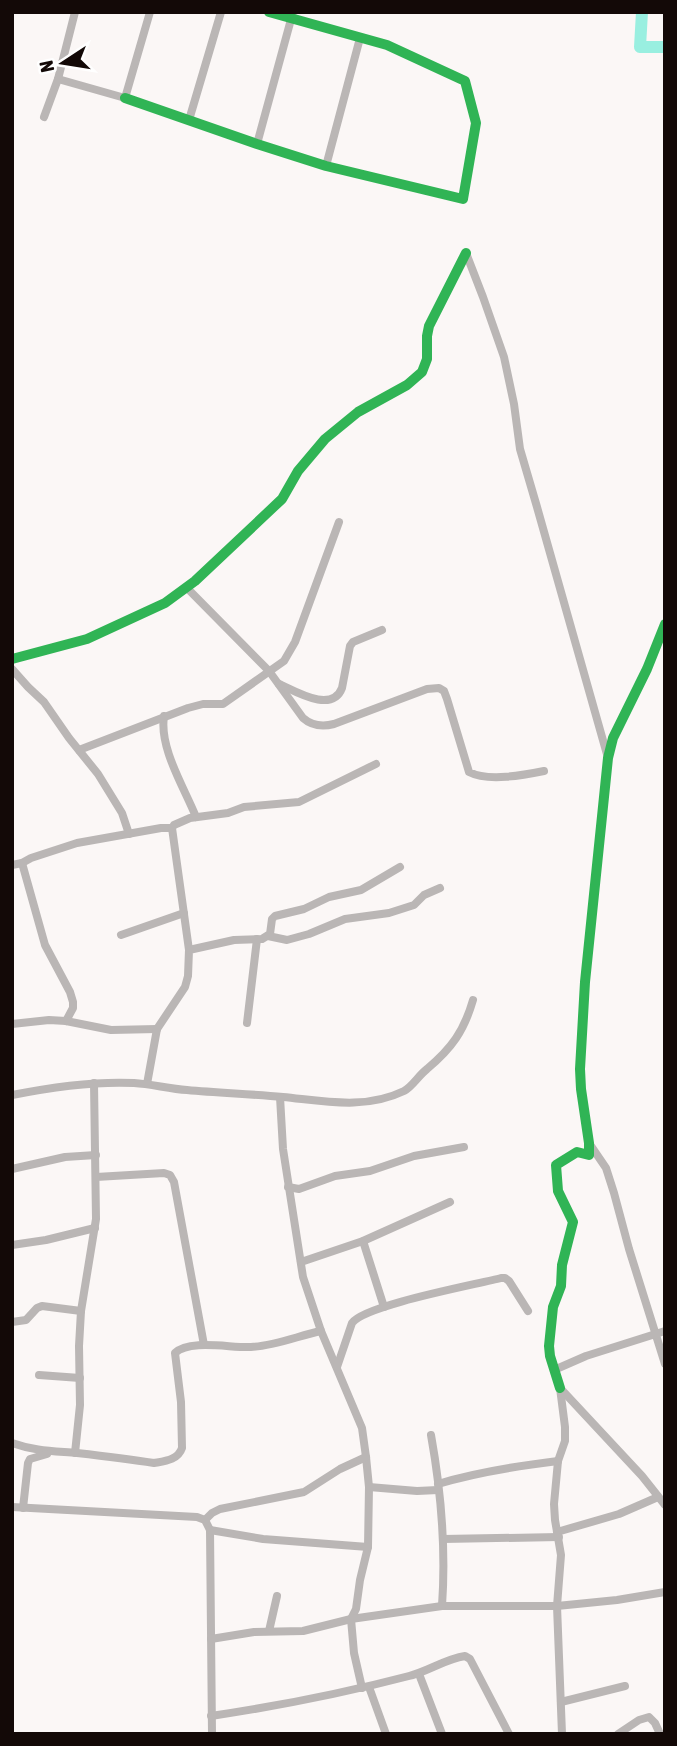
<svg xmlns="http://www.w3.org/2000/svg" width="677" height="1746" viewBox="0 0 677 1746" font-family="'Asap Condensed',sans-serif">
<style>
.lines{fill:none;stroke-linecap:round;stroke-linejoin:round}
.river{stroke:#99efe0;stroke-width:12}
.street{stroke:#bab6b5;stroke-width:8}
.fast{stroke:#30b455;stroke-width:10}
</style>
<rect width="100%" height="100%" fill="#fbf7f6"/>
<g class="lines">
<path class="river" d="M642,12L640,47H665"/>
<g class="street">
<path d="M58,79L125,98L150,12"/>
<path d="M44,117L58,79L75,12"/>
<path d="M189,120L221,12"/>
<path d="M257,144L293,12"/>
<path d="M326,166L360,38"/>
<path d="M466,253L483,297L504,357L514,404L520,449L537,507L608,758"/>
<path d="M187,588L269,671L303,718C312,726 322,727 334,724L427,689L439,688L444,691L447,699L469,772C488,782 524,775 544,771"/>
<path d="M12,669L28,687L44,702L69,738L98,774L122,813L129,834"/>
<path d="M279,684C295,691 332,714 342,688L350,646L353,642L382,630"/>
<path d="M164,716C159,748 184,787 196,817"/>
<path d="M79,750L188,708L203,704H223L284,661L295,642L339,522"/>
<path d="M22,863L45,945L70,992L73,1002V1008L66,1021"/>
<path d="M12,865L22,863L31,858L77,843L161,828H172"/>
<path d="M121,935L184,913"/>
<path d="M268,936L287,940L309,934L345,919L389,913L414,905L424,895L440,888"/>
<path d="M189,950L172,828L174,825L190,818L228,813L244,807L299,802L376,764"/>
<path d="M247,1023L257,939"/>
<path d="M12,1024L49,1020L66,1021L111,1030L157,1029"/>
<path d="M147,1084L157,1029L185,987L188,976L189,950L234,940L262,939L270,934L272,919L275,916L304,909L329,897L361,890L400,867"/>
<path d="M12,1095C52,1087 93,1081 134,1083C152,1084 169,1089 187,1090C219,1093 251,1094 283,1097C324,1101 365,1110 404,1091C413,1086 418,1076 427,1069C452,1048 464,1031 473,1000"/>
<path d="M280,1097L283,1149L303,1277L321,1331L362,1428L366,1457L369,1487L368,1547L360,1580L356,1609L351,1619L354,1653L362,1688"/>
<path d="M589,1143L606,1168L614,1193L629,1249L665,1364"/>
<path d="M12,1169L65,1157L96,1155"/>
<path d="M96,1177L164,1173L170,1175L174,1182L204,1345"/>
<path d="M288,1187L299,1189L335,1176L370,1171L414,1156L464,1147"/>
<path d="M363,1241L384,1307"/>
<path d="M12,1245L46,1240L95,1228"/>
<path d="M301,1262L363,1241L450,1202"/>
<path d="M12,1322L26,1320L37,1308L42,1306L81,1311"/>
<path d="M337,1367L352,1323C365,1305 474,1285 501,1278H505L509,1281L528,1311"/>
<path d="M554,1370L586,1356L665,1331"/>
<path d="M39,1375L80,1378"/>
<path d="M560,1388L565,1427V1441L558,1461L554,1504L555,1520L561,1555L557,1606L562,1734"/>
<path d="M560,1388L642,1476L665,1505"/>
<path d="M431,1435C441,1491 446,1550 442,1606H557L617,1600L665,1592"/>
<path d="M12,1443C34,1451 55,1451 77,1453C103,1456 128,1459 154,1463C165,1461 178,1460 182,1448L181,1402L175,1353C190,1339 230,1348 251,1347C274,1346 298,1336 321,1331"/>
<path d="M75,1453L80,1405L79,1346L81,1311L96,1219L94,1083"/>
<path d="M438,1484C477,1472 517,1466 558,1461"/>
<path d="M369,1487L417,1491L438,1490"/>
<path d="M12,1507L197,1517L205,1520L210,1530L212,1734"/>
<path d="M23,1508L28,1463L30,1459L47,1454"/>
<path d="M205,1520L212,1513L220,1509L304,1492L340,1469L366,1457"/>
<path d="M210,1530L263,1539L368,1547"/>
<path d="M557,1532L619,1514L658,1497"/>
<path d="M443,1539L559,1537"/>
<path d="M269,1631L277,1596"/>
<path d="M211,1639L254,1632L303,1631L351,1619L442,1606"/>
<path d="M419,1674L442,1734"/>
<path d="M369,1687L386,1734"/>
<path d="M561,1702L625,1686"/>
<path d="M211,1716C278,1706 344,1693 409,1676C429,1671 445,1659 465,1656L470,1659L509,1734"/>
<path d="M618,1734L639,1720L649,1717L655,1723L660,1734"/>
</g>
<g class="fast">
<path d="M125,98L257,144L326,166L463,199L476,123L465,81L387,45L269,12"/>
<path d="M12,659L87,639L165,603L195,581L282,499L298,471L325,439L358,412L407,385L422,372L427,359V336L429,326L466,253"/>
<path d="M560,1388L550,1356L549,1346L553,1307L561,1286L562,1265L573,1222L558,1191L556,1165L577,1152L589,1155V1143L581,1089L580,1069L585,982L608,758L613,738L647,669L665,624"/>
</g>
</g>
<rect width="677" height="1746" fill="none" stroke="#130907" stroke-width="28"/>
<g transform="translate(63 63) rotate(258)" stroke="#ffffff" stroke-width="5" paint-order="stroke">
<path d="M0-5L12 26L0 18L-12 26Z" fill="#130907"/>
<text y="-10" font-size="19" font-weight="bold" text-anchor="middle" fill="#130907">N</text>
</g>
</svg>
